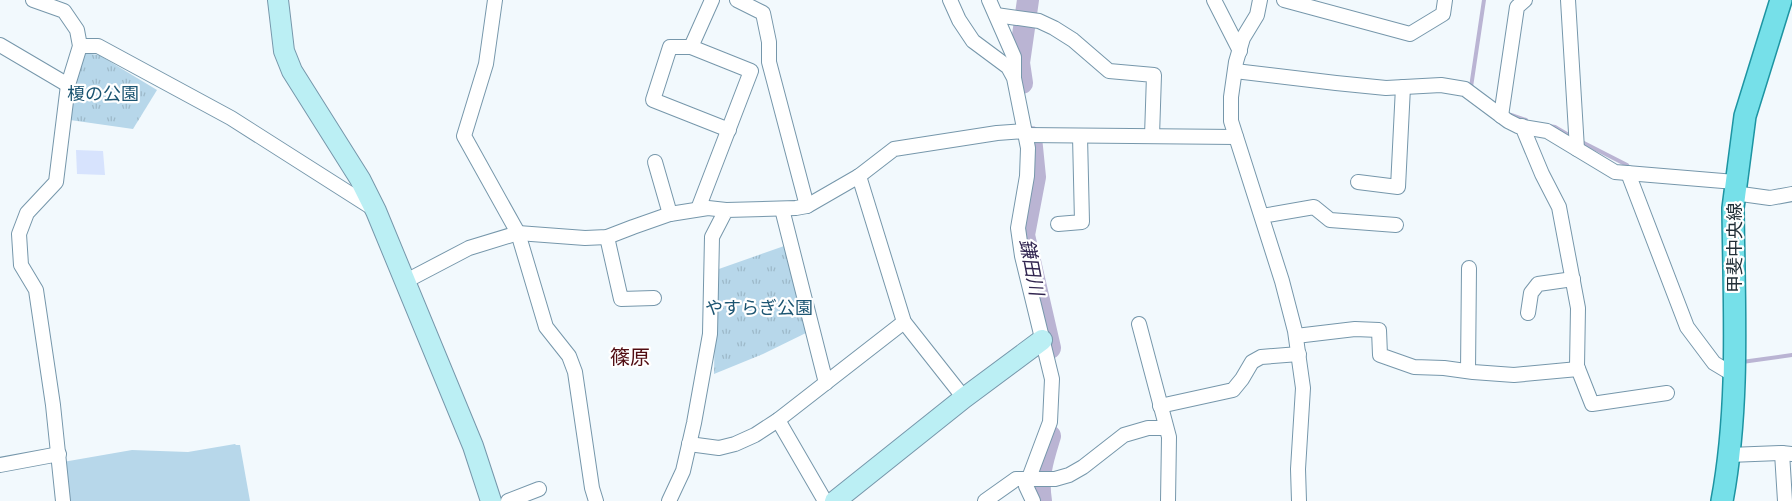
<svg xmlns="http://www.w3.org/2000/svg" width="1792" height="501" viewBox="0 0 1792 501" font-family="'IBM Plex Sans','Noto Sans JP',sans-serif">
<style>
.grass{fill:#b7d7ea}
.park{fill:url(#park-tufts)}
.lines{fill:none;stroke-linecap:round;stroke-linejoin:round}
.stream{stroke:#bab4d3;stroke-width:4}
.river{stroke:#bab4d3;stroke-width:22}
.building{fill:#d7e3fd}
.street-casing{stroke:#7697ab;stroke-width:16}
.secondary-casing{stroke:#7697ab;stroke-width:22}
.primary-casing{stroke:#1d94a2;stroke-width:24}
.street{stroke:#fff;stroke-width:14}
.secondary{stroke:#bbeff4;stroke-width:20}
.primary{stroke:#76e0e9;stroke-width:21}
.labels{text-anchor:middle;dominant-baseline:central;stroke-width:4.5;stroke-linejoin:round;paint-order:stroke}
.park-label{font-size:18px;fill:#1c5572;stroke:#fff}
.street-label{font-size:18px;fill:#212f37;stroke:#fff}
.water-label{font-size:19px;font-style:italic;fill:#312550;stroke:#fff}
.quarter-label{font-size:20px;fill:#510c11;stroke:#fff}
</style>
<defs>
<pattern id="park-tufts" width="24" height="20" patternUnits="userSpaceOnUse" patternTransform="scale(1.25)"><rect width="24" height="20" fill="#b7d7ea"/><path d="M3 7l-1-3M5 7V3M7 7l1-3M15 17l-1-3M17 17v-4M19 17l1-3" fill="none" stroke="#9db9c9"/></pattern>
</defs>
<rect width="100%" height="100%" fill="#f2f9fd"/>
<path class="grass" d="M235,444L236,445H240L250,501H68L63,462L132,450L188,452Z"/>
<g class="park">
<path d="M84,53L99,55L157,90L133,129L63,119Z"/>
<path d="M787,245L810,331L763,354L714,374L716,270Z"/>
</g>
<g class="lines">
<g class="stream">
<path d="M1471,87L1484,0"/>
<path d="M1511,115L1526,120"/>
<path d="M1549,126L1555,127L1572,137"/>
<path d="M1580,141L1627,165L1630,170"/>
<path d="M1742,362L1792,355"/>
</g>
<g class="river">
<path d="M1022,83L1019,63L1028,0"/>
<path d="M1031,137L1035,177L1024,235L1050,348"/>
<path d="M1041,501C1037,476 1043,459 1050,436"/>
</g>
</g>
<path class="building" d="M76,150L103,151L105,175L77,174Z"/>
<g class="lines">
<g class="street-casing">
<g id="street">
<path d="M33,0L64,11L77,30L80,46L68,85L56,182L27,213L19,234L21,265L36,290L53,405L63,501"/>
<path d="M495,0L486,64L464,136L518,233L546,327L569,356L575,372L592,488L596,501"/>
<path d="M737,0L763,13L769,42V62L807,206"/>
<path d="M950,0L959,20L973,41L1008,67L1014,78L1028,148L1027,176L1018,228L1022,256L1052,379L1050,422L1026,486L1033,501"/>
<path d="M989,0L1014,57V77"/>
<path d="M1214,0L1240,51"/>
<path d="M1260,0L1257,15L1243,38L1236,62L1231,97V121L1282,281L1295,331L1303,388L1298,469L1299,501"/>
<path d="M1284,0L1410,34L1443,14L1445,0"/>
<path d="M1568,0L1577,149"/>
<path d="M996,15L1039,21L1054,28L1073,40L1109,71L1154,75L1152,136"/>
<path d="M0,45L68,85"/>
<path d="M80,46H98L231,118L374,209"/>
<path d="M691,47H670L653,100L729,130"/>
<path d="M1235,71L1336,83L1386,88L1441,85L1465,89L1508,121L1518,126L1547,131L1615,172L1735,182"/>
<path d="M1501,116L1517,7L1525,0"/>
<path d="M1522,126L1542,174L1559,207L1578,308L1577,366L1592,404L1667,393"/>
<path d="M1026,135L1236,137"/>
<path d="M655,162L670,214"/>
<path d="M1628,173L1687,327L1714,363L1734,375"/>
<path d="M859,176L904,322L964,398"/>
<path d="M1358,182L1398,187L1403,87"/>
<path d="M1734,193L1770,198L1792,194"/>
<path d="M698,209L751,71L691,47L712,0"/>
<path d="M782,209L826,383"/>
<path d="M1262,216L1314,207L1330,220L1396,225"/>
<path d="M1058,224L1082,222L1080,136"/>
<path d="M607,237L621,299L654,298"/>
<path d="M406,281L469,248L518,233L585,238L607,237L633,227L670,214L708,208L726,210"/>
<path d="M1528,313L1531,293L1538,284L1573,279"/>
<path d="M1139,324L1169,437L1168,501"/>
<path d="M1296,336L1355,329L1379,330L1380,355L1414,367L1444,368L1473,372L1514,375L1578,369"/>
<path d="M1468,371L1469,268"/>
<path d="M1160,406L1233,390L1242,379L1252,362L1261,357L1299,354"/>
<path d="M778,420L825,501"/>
<path d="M689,444L719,448L735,444L755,435L778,420L904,322"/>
<path d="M1782,453L1785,501"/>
<path d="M1729,455L1782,453L1792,454"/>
<path d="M0,465L59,454"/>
<path d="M508,501L539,489"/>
<path d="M669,501L683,471L694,423L710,334L712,237L726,210L796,208L807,206L859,176L894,149L997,133L1025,131"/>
<path d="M985,501L1016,479H1055L1069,475L1083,467L1124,435L1148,428H1166"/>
</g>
</g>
<g class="secondary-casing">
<g id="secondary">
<path d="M278,0L284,51L292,71L360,179L376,211L473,446L491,501"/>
<path d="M835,501L964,398L1042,340"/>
</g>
</g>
<g class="primary-casing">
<path id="primary" d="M1722,501C1740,405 1734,305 1733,208L1745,116L1781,0"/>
</g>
<use href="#street" class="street"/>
<use href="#secondary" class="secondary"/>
<use href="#primary" class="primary"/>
</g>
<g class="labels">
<g class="park-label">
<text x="103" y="93">榎の公園</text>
<text x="759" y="307">やすらぎ公園</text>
</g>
<g class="street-label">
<text transform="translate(1734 248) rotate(-90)">甲斐中央線</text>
</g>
<g class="water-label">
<text transform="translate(1032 267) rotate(79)">鎌田川</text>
</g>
<g class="quarter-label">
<text x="630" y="356">篠原</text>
</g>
</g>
</svg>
